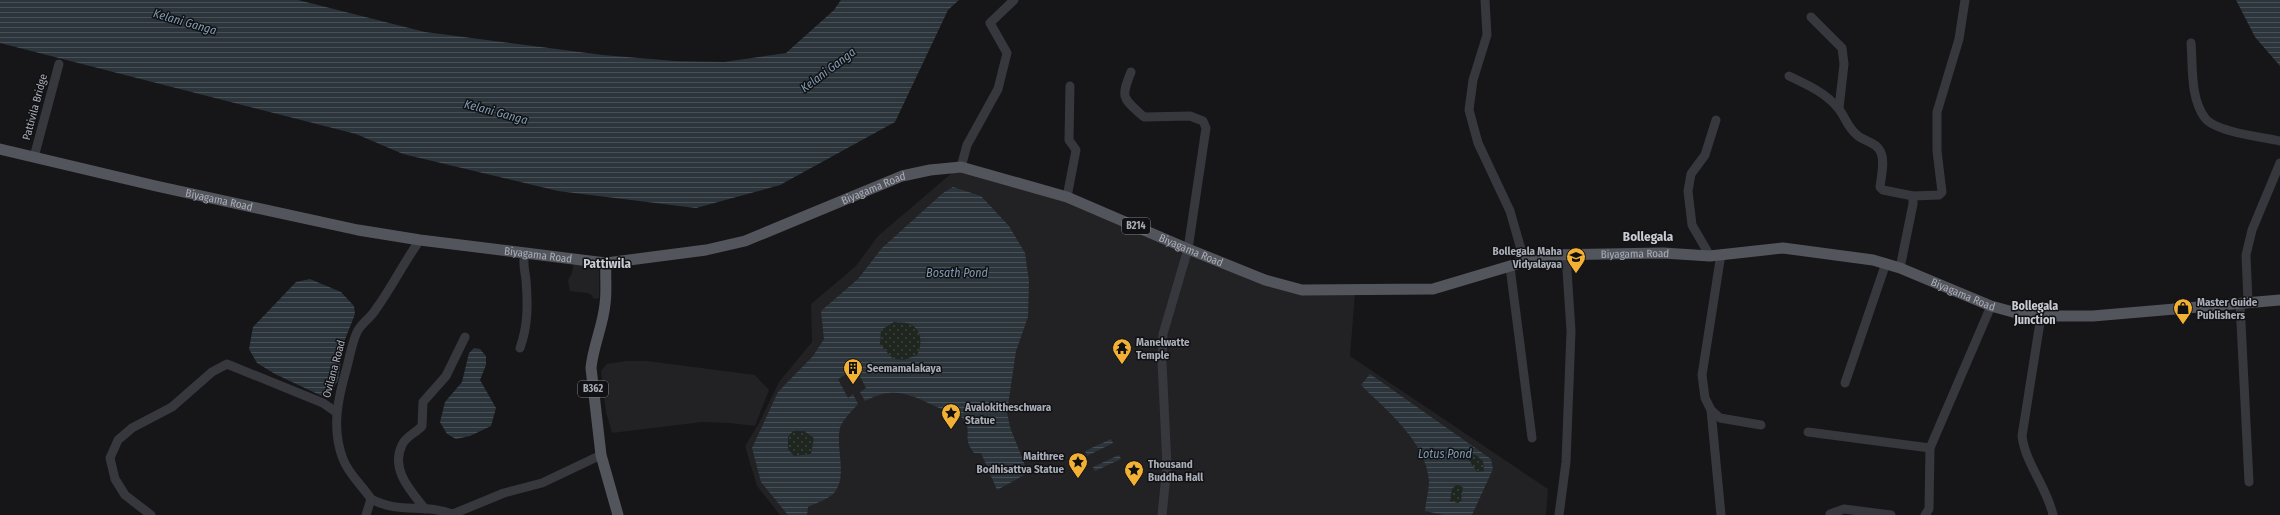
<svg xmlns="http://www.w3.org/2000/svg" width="2280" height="515" viewBox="0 0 2280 515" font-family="'Fira Sans Condensed',sans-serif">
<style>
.built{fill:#222225}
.grass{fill:url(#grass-dots)}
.water{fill:url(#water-rules);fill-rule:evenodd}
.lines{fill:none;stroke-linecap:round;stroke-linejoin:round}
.minor{stroke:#37383d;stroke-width:9}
.major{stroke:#53555c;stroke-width:11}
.labels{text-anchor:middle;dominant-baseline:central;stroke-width:3;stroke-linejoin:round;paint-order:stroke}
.shield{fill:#111113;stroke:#7b7e86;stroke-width:1}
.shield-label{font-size:10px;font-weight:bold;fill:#a8adb8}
.street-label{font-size:11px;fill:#a8adb8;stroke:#111113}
.poi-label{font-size:11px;font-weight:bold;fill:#a8adb8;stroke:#111113;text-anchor:start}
.water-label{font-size:12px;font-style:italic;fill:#7f9bb3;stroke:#111113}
.neighbourhood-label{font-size:12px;font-weight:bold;fill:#c9ccd4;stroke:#111113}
.quarter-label{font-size:13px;font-weight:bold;fill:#c9ccd4;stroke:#111113}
</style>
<defs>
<pattern id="grass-dots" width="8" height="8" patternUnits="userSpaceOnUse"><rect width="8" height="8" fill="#1e261f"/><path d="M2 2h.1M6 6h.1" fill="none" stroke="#3c433d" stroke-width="1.8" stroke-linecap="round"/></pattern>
<pattern id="water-rules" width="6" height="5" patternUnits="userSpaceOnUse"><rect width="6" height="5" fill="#2c353c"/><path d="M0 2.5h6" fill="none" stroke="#485056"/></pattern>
</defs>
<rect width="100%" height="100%" fill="#161618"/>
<g class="built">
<path d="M953,172L985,175L1066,199L1264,282L1355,293L1350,356L1548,489L1546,515H780L757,486L745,446L759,423L779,382L812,342L811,304L856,266L878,236Z"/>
<path d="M574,263L599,265V298L594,299L592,295L587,293L570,291L568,280L572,273Z"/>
<path d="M626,361H647L755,375L769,390L755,426L730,423L702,422L612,433L606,412L601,371L607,364Z"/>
</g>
<g class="grass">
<path d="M894,322C899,323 906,322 910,324C923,330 922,345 917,355L904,360L893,359L880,344L881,330Z"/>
<path d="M793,431H804L814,438L811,454L794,456L788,449V437Z"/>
<path d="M1470,454L1476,455L1483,461L1484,471L1477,472L1467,456Z"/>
<path d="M1456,485L1463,486L1461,501L1458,503L1450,501L1452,489Z"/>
</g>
<g class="water">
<path d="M0,0H298L425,32L603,55L675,61L724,62L786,53L834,10L841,0H959L948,10L895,122L780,185L696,208L558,191L403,154L356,134L0,43Z"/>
<path d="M2236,0H2280V66L2255,37Z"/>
<path d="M953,187L981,196L1009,226L1025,253L1029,281L1028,317L1016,351L1007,412L1010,427L1028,473L997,490L981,453H974C972,450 969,446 968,442C966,432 971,430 963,419C957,410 948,412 939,408C911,395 895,385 865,401L860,392L866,388L856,369L838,379L848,398L853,394L858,404C853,410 842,420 840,428C835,449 849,477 833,494C827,500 815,503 808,507L807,515H788L761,482L752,448L778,392L813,356L824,339L821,311L858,279L882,248L943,193ZM894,322C899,323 906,322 910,324C923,330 922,345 917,355L904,360L893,359L880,344L881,330ZM793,431H804L814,438L811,454L794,456L788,449V437Z"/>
<path d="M310,279L341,292L354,306L355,314L344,342L338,380L331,393L324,397L275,374L257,363L249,349L253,327L296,282Z"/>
<path d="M474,348L480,349L486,356V365L480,380L496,408L491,426L470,436L456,439L447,434L440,422L445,402L462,382L469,353Z"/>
<path d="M1370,374L1491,459L1493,469L1472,515H1444L1425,511C1426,501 1429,490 1429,481C1426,441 1387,411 1361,385ZM1470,454L1476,455L1483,461L1484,471L1477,472L1467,457ZM1456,485L1463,486L1461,501L1458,503L1450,501L1452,489Z"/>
<path d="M1111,439L1113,443L1087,456L1085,451Z"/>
<path d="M1119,455L1121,459L1095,471L1093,467Z"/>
</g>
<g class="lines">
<g class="minor">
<path d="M1485,0L1487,35L1473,80L1469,110L1478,143L1510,211L1525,263"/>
<path d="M1811,17L1842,48L1844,64L1839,108"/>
<path d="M2191,43C2193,67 2190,98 2205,118C2215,132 2263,137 2280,141"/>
<path d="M1131,72C1120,99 1123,98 1144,117L1190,116L1203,121L1206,128L1188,249L1163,334L1162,362L1167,466L1162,515"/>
<path d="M1789,76C1806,84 1826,93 1838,108C1845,116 1847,127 1857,135C1865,142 1877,142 1881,153C1885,161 1881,178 1880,187L1883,190L1913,196L1939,195L1942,192L1937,151V112L1959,39L1965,0"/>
<path d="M34,157L59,64"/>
<path d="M961,167L967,145L998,89L1007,53L990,23L1014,0"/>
<path d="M1067,197L1076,150L1069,140L1070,86"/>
<path d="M1721,254L1702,375L1705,398L1711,410L1720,418L1761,425"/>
<path d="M1710,256L1692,225L1688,191L1691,174L1705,155L1716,120"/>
<path d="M1510,267L1532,438"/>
<path d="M1900,268L1913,204V196"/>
<path d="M2248,302L2246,255L2252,230L2280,163"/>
<path d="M2240,303L2249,482"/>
<path d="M2041,316L2022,436C2025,463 2047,487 2053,515"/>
<path d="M520,348C528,326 528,304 526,280C525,270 522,263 525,253"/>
<path d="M1845,383L1886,263"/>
<path d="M1711,410L1721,515"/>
<path d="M1808,432L1930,448"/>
<path d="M371,499C401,515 423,502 455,515"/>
<path d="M425,509C411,491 390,470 402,445C406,436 416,433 422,426L423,402L446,376L465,337"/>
<path d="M453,514L504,493L542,483L601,455"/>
<path d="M1830,514L1844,509L1891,515"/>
<path d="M151,515L125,495L115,479L110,458L118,440L132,428L172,407L212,372L227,364L323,403L336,412"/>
<path d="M366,515L371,499C362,485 349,475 343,459C331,428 338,398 347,367C350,355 352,343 357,332C361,323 371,318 376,309C392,287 404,262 420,240"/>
<path d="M1559,515L1566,462L1571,331L1566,255"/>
<path d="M1925,515L1929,509L1930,448L1991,306"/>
</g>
<g class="major">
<path id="s1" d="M0,149L156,186L358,230L420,240L606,263L706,250L745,241L902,176L930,170L961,167L1067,197L1188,249L1265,280L1302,290L1433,289L1547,255L1663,253L1710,256L1783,248L1873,260L1900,268L1991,306L2013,312L2041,316H2093L2280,300"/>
<path d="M606,263C605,277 607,290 605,304C603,326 593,346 591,368L601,455L618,515"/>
</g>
</g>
<defs>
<g id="school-pin" transform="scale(1)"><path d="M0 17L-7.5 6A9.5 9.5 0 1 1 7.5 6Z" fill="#f2b134" stroke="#111113"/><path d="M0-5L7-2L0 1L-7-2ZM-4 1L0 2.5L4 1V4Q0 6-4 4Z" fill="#111"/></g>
<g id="shop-pin" transform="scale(1)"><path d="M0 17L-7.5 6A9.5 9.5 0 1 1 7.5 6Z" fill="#f2b134" stroke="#111113"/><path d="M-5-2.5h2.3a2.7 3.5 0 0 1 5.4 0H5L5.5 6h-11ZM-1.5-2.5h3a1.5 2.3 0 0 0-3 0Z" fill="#111"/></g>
<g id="temple-pin" transform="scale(1)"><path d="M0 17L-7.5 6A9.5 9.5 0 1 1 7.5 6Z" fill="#f2b134" stroke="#111113"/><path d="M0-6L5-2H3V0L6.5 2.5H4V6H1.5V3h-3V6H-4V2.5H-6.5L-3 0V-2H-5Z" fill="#111"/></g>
<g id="building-pin" transform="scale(1)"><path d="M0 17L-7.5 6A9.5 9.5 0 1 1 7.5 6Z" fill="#f2b134" stroke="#111113"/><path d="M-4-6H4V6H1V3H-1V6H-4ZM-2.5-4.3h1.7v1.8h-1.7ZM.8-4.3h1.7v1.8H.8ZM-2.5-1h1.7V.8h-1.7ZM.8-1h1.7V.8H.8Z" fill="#111"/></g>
<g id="sight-pin" transform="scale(1)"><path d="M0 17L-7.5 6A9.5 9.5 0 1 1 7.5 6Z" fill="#f2b134" stroke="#111113"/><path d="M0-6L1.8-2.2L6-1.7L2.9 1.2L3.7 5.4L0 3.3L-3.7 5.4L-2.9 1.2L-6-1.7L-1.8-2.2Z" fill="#111"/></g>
</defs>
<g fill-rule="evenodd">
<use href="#school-pin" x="1576" y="257"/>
<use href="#shop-pin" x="2183" y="308"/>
<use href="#temple-pin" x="1122" y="348"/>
<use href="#building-pin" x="853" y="368"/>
<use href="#sight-pin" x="951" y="413"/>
<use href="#sight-pin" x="1078" y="462"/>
<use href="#sight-pin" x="1134" y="470"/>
</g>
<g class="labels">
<g class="shield">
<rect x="1122" y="218" width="28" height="16" rx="3"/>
<rect x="578" y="381" width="30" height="16" rx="3"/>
</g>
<g class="shield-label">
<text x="1136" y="226">B214</text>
<text x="593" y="389">B362</text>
</g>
<g class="street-label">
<text transform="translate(35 107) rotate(-75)">Pattivila Bridge</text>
<text stroke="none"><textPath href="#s1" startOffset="897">Biyagama Road</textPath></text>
<text stroke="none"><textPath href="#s1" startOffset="225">Biyagama Road</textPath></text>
<text stroke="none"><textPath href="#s1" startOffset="1233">Biyagama Road</textPath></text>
<text stroke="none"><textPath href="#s1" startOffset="1689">Biyagama Road</textPath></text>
<text stroke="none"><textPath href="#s1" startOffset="549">Biyagama Road</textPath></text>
<text stroke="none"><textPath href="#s1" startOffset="2025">Biyagama Road</textPath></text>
<text transform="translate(334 369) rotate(-75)">Ovilana Road</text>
</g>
<g class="poi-label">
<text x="1562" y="251" text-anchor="end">Bollegala Maha<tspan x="1562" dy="13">Vidyalayaa</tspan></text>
<text x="2197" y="302">Master Guide<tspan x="2197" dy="13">Publishers</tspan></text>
<text x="1136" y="342">Manelwatte<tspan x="1136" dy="13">Temple</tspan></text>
<text x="867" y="368">Seemamalakaya</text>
<text x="965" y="407">Avalokitheschwara<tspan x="965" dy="13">Statue</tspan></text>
<text x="1064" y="456" text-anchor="end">Maithree<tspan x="1064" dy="13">Bodhisattva Statue</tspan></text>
<text x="1148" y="464">Thousand<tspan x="1148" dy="13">Buddha Hall</tspan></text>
</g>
<g class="water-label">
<text transform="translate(185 22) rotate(16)">Kelani Ganga</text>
<text transform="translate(828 70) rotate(-37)">Kelani Ganga</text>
<text transform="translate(496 112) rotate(15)">Kelani Ganga</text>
<text x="957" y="273">Bosath Pond</text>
<text x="1445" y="454">Lotus Pond</text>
</g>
<g class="neighbourhood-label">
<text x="2035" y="306">Bollegala<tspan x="2035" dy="14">Junction</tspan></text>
</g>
<g class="quarter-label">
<text x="1648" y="236">Bollegala</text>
<text x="607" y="263">Pattiwila</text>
</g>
</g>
</svg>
